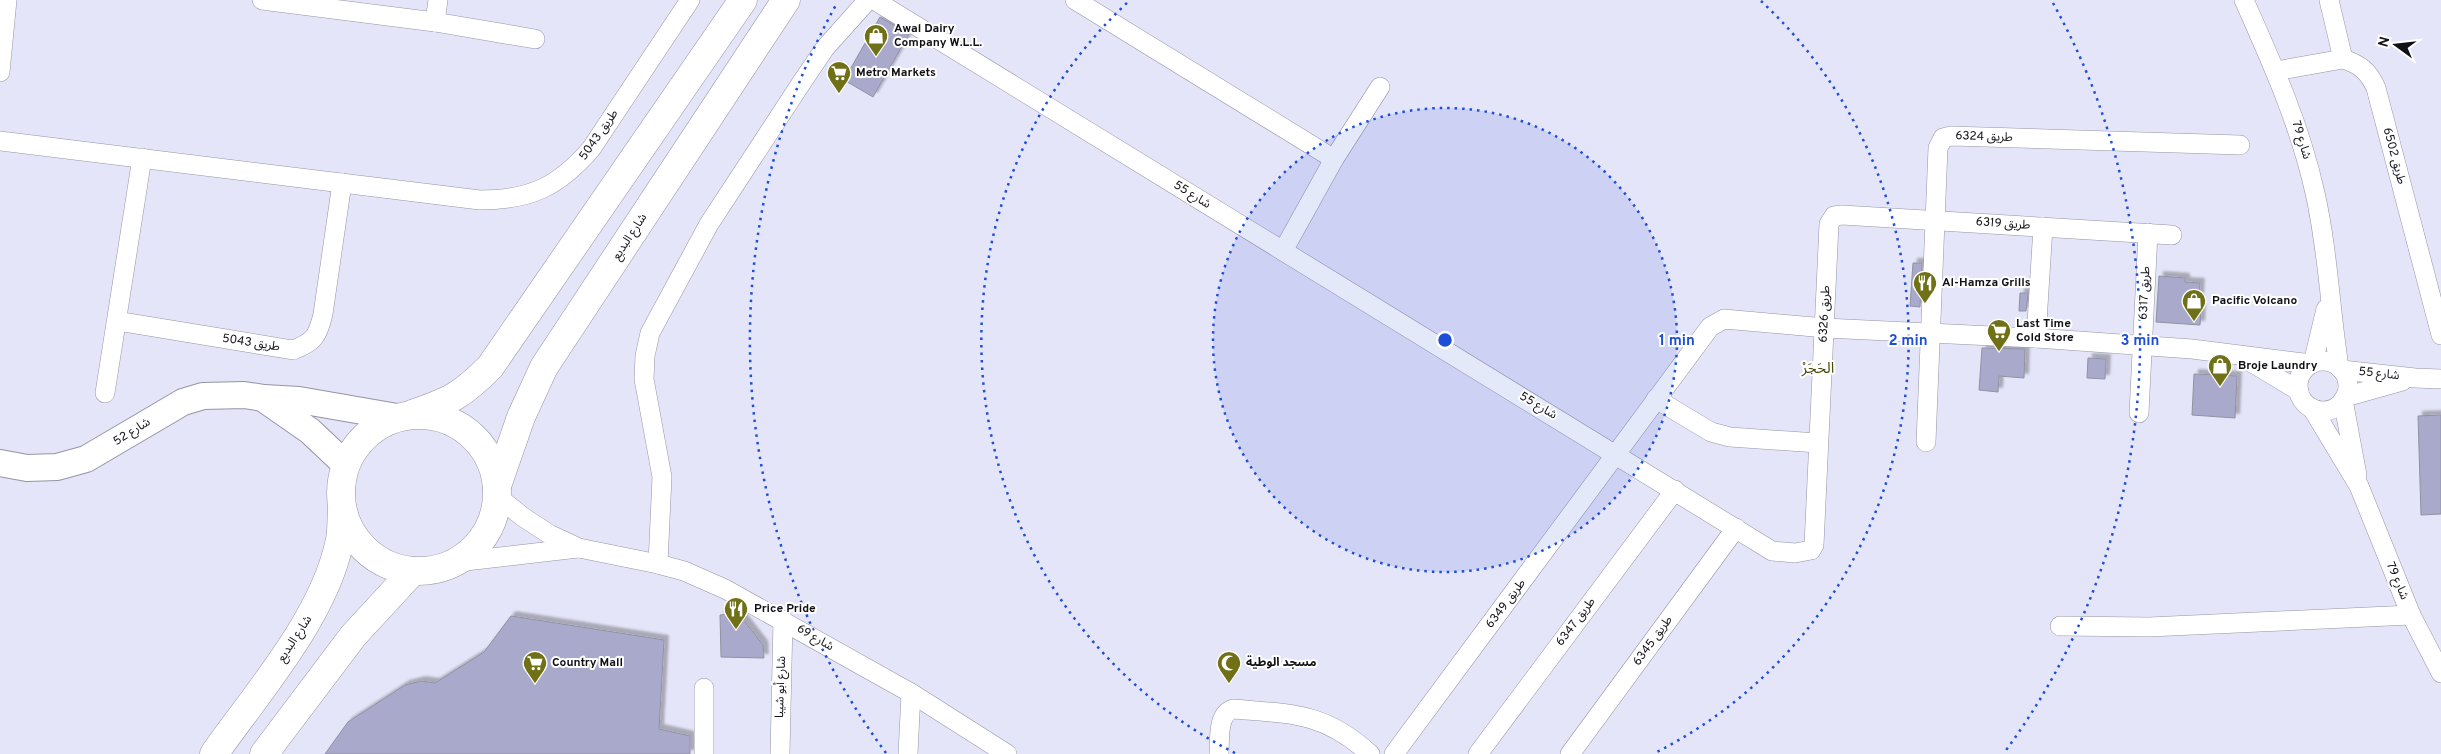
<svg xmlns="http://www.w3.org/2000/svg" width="2441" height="754" viewBox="0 0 2441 754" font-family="Overpass,'Noto Sans Arabic',sans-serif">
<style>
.building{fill:#a9aacb;stroke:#9191a3;filter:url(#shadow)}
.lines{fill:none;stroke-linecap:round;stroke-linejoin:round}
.street-casing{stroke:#9494a6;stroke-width:20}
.secondary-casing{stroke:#9494a6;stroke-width:28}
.primary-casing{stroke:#9494a6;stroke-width:29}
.street{stroke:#fff;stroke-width:19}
.secondary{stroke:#fff;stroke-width:26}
.primary{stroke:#fff;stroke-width:28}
.ring{fill:none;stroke:#1d4ed8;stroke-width:2.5;stroke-dasharray:2.5 5}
.labels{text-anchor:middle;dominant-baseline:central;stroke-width:4;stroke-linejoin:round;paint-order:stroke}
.poi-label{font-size:12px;font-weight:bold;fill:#101016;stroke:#fff;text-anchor:start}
.street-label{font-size:12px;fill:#101016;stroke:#fff}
.quarter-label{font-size:15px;fill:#474809;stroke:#fff}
.centre{fill:#1d4ed8;stroke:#fff;stroke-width:2.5}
.ring-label{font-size:15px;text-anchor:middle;font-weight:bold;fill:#1d4ed8;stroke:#fff;stroke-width:4;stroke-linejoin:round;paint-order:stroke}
</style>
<defs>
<filter id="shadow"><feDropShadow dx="4.5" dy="-4.5" stdDeviation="1" flood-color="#0004"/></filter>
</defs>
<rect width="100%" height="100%" fill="#e5e5f9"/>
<g class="building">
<path d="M880,17L909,34L873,97L844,80Z"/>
<path d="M1913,263H1922L1920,307L1910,306Z"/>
<path d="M2159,276L2185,278V282L2200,283L2198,309H2201L2200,325L2156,322Z"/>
<path d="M2020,293H2028L2026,311H2019Z"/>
<path d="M1982,348L2025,349L2024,378L1999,376L1998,392L1979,390Z"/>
<path d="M2088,358L2106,359L2105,379L2087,378Z"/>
<path d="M2194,374L2237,376L2235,418L2192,415Z"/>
<path d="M2441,415V514L2421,515L2418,416Z"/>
<path d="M738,613L763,645L764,658L721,657L720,615Z"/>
<path d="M511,616L664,640L659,729L690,736V754H325L348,722L405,685L421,681L435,683L484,652Z"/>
</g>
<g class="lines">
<g class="street-casing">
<g id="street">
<path d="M262,0L435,22L535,39"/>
<path d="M874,0L1772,551L1795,553L1811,550L1814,545L1829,224L1834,216L1842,215L2172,235"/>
<path d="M1075,0L1334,159"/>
<path d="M2244,0C2272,63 2300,125 2315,193C2328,250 2330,309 2339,367"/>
<path d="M2329,0L2343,59"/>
<path d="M435,22L438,0"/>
<path d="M2276,71L2343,59C2360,64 2369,72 2376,88L2441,335"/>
<path d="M0,72L7,0"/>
<path d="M0,141L480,200C530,200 558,187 591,149L690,0"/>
<path d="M1283,251L1334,159L1380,87"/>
<path d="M117,321L293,350C314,342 318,336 323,314L342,183"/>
<path d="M2036,338L2043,227"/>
<circle cx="2323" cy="386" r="25"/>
<path d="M2251,362L2299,391"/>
<path d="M2313,363L2326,309"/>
<path d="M2342,370L2415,378L2441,379"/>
<path d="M105,393L142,158"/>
<path d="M2345,397L2402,381"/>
<path d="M1656,399L1711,432L1730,437L1818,443"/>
<path d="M2343,400L2357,475"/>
<path d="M2312,408L2359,486L2411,615L2441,673"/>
<path d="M2139,413L2148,233"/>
<path d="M1926,442L1938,148L1943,138L1951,136L2240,145"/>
<path d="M498,497L523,517L549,534L579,548L658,564L684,571L725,589L911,693L1007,754"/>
<path d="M457,562L578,548"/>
<path d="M658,564L662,477L644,379L645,356L650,333L709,224L802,82L825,48L868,0"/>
<path d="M2060,626L2149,627L2411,615"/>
<path d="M704,754V688"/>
<path d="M780,754L783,620"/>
<path d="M908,754L911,693"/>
<path d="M1219,754C1220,739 1217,714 1233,709C1292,714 1324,712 1370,754"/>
<path d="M1394,754L1710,327L1724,319L1825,328L2036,338L2192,349L2311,364"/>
<path d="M1478,754L1675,490"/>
<path d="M1570,754L1736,528"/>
</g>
</g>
<g class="secondary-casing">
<g id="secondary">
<path d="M264,399L310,431L346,465"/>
<path d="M0,463L27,468L57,467L86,459L183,402L203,396L244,395L264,398L299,400L397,417"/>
</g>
</g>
<g class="primary-casing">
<g id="primary">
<path d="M412,414C450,401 461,396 490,367L743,0"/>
<circle cx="419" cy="493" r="78"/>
<path d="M497,486L521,417L544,367L786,0"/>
<path d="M214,754C257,693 323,618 339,544C342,534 341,521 342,510"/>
<path d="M264,754L353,636L413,571"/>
</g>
</g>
<use href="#street" class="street"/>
<use href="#secondary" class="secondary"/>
<use href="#primary" class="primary"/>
</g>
<circle cx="1445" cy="340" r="232" fill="#1d4ed8" fill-opacity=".12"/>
<g class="ring">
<circle cx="1445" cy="340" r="232"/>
<path d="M1235 753A463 463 0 0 1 1129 1M1761 1A463 463 0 0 1 1655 753"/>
<path d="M886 753A695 695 0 0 1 837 3M2053 3A695 695 0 0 1 2004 753"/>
</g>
<defs>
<g id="shop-pin" transform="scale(1.25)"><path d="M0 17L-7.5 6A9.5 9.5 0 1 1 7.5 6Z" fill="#707116" stroke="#fff"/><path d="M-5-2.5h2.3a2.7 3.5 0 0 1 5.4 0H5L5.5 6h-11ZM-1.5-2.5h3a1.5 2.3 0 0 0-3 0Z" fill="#fff"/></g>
<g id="supermarket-pin" transform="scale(1.25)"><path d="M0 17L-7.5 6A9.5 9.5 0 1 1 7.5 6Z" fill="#707116" stroke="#fff"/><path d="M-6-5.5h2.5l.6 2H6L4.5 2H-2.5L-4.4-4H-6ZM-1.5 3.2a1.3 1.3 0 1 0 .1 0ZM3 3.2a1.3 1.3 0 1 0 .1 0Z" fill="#fff"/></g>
<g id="restaurant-pin" transform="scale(1.25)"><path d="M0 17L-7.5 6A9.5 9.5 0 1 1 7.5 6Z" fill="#707116" stroke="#fff"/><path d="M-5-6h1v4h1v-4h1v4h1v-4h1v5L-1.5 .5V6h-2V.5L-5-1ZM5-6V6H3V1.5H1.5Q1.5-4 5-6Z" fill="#fff"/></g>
<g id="mosque-pin" transform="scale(1.25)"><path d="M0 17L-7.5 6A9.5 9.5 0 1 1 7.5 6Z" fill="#707116" stroke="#fff"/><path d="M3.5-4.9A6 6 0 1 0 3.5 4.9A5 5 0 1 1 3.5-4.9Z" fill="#fff"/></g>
</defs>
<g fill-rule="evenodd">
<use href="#shop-pin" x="876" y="36"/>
<use href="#supermarket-pin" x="839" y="73"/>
<use href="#restaurant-pin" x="1925" y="283"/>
<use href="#shop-pin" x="2194" y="301"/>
<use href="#supermarket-pin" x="1999" y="331"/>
<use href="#shop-pin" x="2220" y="366"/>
<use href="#restaurant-pin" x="736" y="609"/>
<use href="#supermarket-pin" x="535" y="663"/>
<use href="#mosque-pin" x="1229" y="663"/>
</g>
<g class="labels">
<g class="poi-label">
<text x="894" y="29">Awal Dairy<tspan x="894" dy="14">Company W.L.L.</tspan></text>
<text x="856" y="73">Metro Markets</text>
<text x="1942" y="283">Al-Hamza Grills</text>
<text x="2212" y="301">Pacific Volcano</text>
<text x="2016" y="324">Last Time<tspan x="2016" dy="14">Cold Store</tspan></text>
<text x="2238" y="366">Broje Laundry</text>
<text x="754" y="609">Price Pride</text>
<text x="552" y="663">Country Mall</text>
<text x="1246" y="663">مسجد الوطية</text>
</g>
<g class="street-label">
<text transform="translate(599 135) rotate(-55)">طريق 5043</text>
<text transform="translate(1984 137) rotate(2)">طريق 6324</text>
<text transform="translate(2301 140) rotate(73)">شارع 79</text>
<text transform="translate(2394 156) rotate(75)">طريق 6502</text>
<text transform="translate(1192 195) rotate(32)">شارع 55</text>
<text transform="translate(2003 224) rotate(4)">طريق 6319</text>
<text transform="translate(630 237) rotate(-57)">شارع البديع</text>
<text transform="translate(2145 293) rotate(-87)">طريق 6317</text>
<text transform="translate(1825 314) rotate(-87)">طريق 6326</text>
<text transform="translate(251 343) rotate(9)">طريق 5043</text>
<text transform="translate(2379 374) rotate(6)">شارع 55</text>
<text transform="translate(1538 406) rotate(31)">شارع 55</text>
<text transform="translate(132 432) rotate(-32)">شارع 52</text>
<text transform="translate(2397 581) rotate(67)">شارع 79</text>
<text transform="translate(1506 604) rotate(-53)">طريق 6349</text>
<text transform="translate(1576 622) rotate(-53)">طريق 6347</text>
<text transform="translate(815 638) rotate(30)">شارع 69</text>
<text transform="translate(295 639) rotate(-57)">شارع البديع</text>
<text transform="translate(1653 641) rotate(-54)">طريق 6345</text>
<text transform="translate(781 687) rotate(-88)">شارع أبو شيبا</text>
</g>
<g class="quarter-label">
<text x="1818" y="369">الحَجَرْ</text>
</g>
</g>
<circle cx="1445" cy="340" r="8" class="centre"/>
<g class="ring-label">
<text x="1677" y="345">1 min</text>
<text x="1908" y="345">2 min</text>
<text x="2140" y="345">3 min</text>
</g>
<g transform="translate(2396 45) rotate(285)" stroke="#ffffff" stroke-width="4" paint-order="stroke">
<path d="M0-4L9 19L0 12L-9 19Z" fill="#101016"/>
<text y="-8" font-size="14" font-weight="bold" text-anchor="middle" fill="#101016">N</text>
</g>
</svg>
